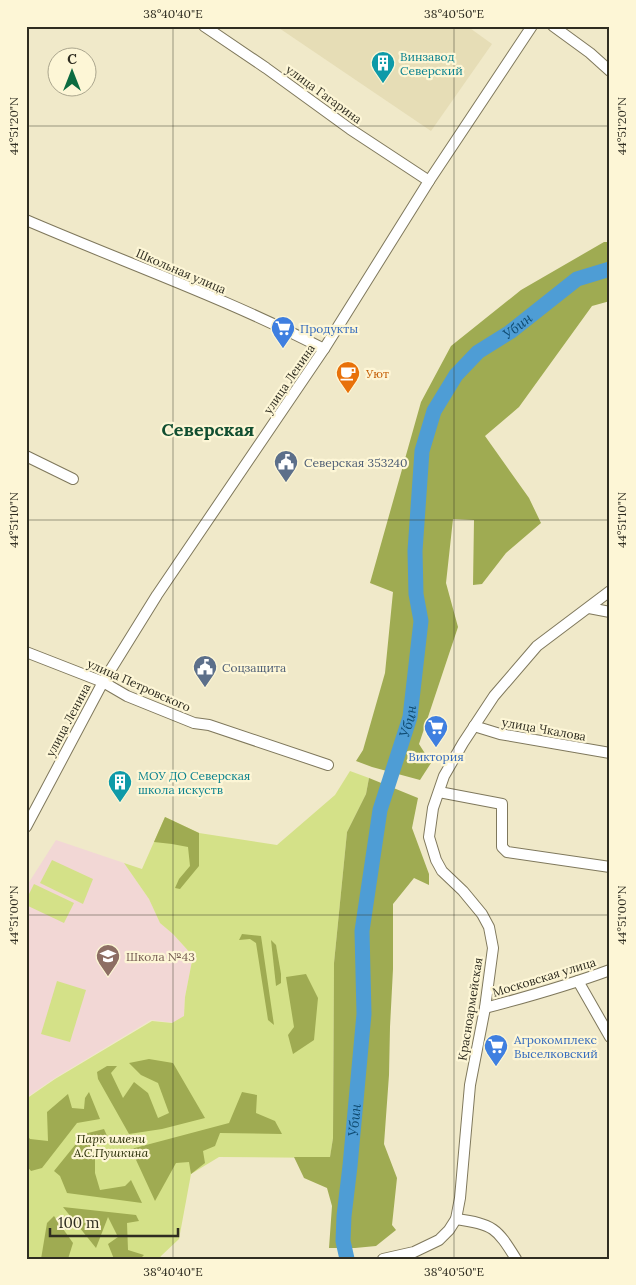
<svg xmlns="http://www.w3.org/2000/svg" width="636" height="1285" viewBox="0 0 636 1285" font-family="Lora,serif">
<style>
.built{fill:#e6ddb6}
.education{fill:#f2d7d5}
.green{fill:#d4e188}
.forest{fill:#9fab52}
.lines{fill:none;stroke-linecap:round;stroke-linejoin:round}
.river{stroke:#4e9dd5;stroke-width:15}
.minor-casing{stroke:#7f785c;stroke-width:12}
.minor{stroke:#fff;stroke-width:10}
.ticks{fill:none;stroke:#2f2d21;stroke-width:1;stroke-opacity:0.45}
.labels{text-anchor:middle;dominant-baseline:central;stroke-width:4.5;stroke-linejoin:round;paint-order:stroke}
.culture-label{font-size:12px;fill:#0d838f;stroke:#fdf6d6;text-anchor:start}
.street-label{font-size:12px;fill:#2f2d21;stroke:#fdf6d6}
.shop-label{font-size:12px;fill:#366cbe;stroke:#fdf6d6;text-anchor:start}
.food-label{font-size:12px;fill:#c56008;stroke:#fdf6d6;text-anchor:start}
.service-label{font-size:12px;fill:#4e5e75;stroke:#fdf6d6;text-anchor:start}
.education-label{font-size:12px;fill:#785e54;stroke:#fdf6d6;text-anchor:start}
.park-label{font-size:12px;font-style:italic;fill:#2a2f08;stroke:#fdf6d6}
.water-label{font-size:14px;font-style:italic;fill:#0f4b71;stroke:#fdf6d6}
.district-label{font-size:18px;font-weight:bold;fill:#114e30;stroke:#fdf6d6}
.neatline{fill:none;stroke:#2f2d21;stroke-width:2}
.ticks-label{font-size:12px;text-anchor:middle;fill:#2f2d21}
</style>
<rect width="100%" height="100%" fill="#f0e9c9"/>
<path class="built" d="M276,26H467L492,44L431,131Z"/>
<path class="education" d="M56,840L124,863L149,899L160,923L173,934L193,956L185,997L184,1016L174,1023L151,1020L55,1078L26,1098V887Z"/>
<g class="green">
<path d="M350,771L369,778L366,794L347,832L334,963L333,1138L330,1158L219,1157L191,1174L179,1239L161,1256L159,1259H26V1099L55,1079L152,1021L172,1023L184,1016L185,997L193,956L173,934L160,923L149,899L124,863L142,869L165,817L199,833L277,845L335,795Z"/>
<path d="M52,860L93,879L83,904L40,883Z"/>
<path d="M34,884L74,903L64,923L26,905V900Z"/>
<path d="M57,981L86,990L70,1042L41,1034Z"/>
</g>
<g class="forest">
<path d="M604,242H610V301L592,306L519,407L485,436L529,498L541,523L506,553L482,584L473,585L474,520L453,519L446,583L458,627L419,744L431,763L420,780L372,767L356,761L363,750L385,673L393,592L370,583L421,402L451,346L521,290Z"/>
<path d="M369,778L418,798L412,828L429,874V885L414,878L393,904V969L390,1027L389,1075L384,1144L397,1178L392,1225L396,1230L376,1246L355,1248H329L332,1206L327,1188L304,1178L294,1157H330L333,1138L334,963L347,832L366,794Z"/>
<path d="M165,817L199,833V866L180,889L175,888L179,879L190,866L188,847L172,844L154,842Z"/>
<path d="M242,934L261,936L274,1025L268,1020L256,943L250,939L239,940Z"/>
<path d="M271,940L276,945L281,974V983L276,986Z"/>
<path d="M306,974L318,998L314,1040L293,1054L288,1035L294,1027L286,977Z"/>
<path d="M149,1059L173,1063L205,1118L162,1129L129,1134L98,1079L97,1072L107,1066H117L111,1073L123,1098L134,1082L148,1093L158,1118L169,1113L158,1083L141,1075L129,1063Z"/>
<path d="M89,1092L100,1119L77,1123L42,1168L31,1171L26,1165V1134L30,1139L48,1141L47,1112L68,1094L72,1108L84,1109L85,1098Z"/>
<path d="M242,1092L257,1095L256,1113L275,1121L282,1134L220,1133L215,1146L203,1151L205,1163L191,1174L189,1162L176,1163L155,1201L131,1149L229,1123Z"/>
<path d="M104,1129L108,1138L95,1147V1173L100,1190L125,1186L131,1180L142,1203L67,1193L60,1176L54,1171L84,1134Z"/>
<path d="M63,1207L136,1215L139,1221L127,1223L128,1250L144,1255L140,1259H114L108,1244L118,1237L108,1217L96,1248Z"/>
<path d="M54,1216L73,1243L68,1259H41L47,1223Z"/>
</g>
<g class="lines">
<path class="river" id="s1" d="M347,1259L343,1241L344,1216L350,1166L364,1014L362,931L380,810L410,717L421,621L416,594L415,551L422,451L434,411L456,375L478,352L510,332L577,279L610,269"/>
<g class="minor-casing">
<g id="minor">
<path d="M204,26L266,68L350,129L429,181"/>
<path d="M553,26L590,53L610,71"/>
<path d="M26,220C126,263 228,299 324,349"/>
<path d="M26,456L73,479"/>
<path d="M589,608L610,612"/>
<path d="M26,652L103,682L127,696L194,723L209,725L328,765"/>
<path d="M474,726L500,734L610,753"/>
<path d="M439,792L502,804V847L507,852L610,867"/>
<path d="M26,827L103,682L157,595L324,349L429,181L532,26"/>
<path d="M578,981L610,1037"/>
<path d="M485,1008C527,997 569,985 610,970"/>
<path d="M456,1219C493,1224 497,1228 516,1259"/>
<path d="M383,1259L414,1252L439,1240L449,1230L456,1219L460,1198L470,1085L485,1008L493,948L489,927L482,914L463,891L442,871L436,860L429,837L433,808L444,776L463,743L494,696L537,646L610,591"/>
</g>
</g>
<use href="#minor" class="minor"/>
</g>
<path class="ticks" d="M173,26V1259M454,26V1259M26,126H610M26,520H610M26,915H610"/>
<defs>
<g id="building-pin" transform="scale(1.25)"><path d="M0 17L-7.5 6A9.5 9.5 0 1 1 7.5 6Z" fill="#0f9aa8" stroke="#fdf6d6"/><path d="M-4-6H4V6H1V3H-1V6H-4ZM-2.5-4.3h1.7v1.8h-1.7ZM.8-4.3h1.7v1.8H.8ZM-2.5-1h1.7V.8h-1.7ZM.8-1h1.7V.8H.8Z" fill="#fff"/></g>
<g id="supermarket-pin" transform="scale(1.25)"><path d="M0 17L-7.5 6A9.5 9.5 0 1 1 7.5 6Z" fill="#3f7fe0" stroke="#fdf6d6"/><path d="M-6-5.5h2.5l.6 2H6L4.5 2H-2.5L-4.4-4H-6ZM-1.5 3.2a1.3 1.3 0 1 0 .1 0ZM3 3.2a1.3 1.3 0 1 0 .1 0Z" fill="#fff"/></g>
<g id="cafe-pin" transform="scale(1.25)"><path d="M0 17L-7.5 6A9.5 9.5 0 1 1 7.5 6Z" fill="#e8710a" stroke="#fdf6d6"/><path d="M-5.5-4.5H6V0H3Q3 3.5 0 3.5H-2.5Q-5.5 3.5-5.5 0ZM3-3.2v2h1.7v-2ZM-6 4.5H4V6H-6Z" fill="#fff"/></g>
<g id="civic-pin" transform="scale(1.25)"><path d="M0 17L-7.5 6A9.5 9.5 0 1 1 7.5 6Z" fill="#5c6f8a" stroke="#fdf6d6"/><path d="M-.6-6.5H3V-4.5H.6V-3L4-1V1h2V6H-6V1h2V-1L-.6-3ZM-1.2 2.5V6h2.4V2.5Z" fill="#fff"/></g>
<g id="school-pin" transform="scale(1.25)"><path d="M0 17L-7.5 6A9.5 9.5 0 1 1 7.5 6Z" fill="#8d6e63" stroke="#fdf6d6"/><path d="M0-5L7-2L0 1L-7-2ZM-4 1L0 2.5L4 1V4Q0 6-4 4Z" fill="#fff"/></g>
</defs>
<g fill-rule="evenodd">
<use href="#building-pin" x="383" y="63"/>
<use href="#supermarket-pin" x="283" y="328"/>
<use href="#cafe-pin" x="348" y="373"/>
<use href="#civic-pin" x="286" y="462"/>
<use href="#civic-pin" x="205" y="667"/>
<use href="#supermarket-pin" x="436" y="727"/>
<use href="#building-pin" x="120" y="782"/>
<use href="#school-pin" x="108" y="956"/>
<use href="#supermarket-pin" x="496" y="1046"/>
</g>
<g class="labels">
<g class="culture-label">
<text x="400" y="56">Винзавод<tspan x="400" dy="14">Северский</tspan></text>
<text x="138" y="775">МОУ ДО Северская<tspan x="138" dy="14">школа искуств</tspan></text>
</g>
<g class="street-label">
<text transform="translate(324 94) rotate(36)">улица Гагарина</text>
<text transform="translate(181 271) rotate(23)">Школьная улица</text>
<text transform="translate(289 379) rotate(-56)">улица Ленина</text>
<text transform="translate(139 685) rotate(24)">улица Петровского</text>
<text transform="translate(68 720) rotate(-62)">улица Ленина</text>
<text transform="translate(544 729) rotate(10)">улица Чкалова</text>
<text transform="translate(544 977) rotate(-17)">Московская улица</text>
<text transform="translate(470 1009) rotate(-81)">Красноармейская</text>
</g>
<g class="shop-label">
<text x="300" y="328">Продукты</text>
<text x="436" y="756" text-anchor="middle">Виктория</text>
<text x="514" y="1039">Агрокомплекс<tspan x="514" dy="14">Выселковский</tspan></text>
</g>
<g class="food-label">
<text x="366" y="373">Уют</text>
</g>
<g class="service-label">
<text x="304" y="462">Северская 353240</text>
<text x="222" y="667">Соцзащита</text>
</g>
<g class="education-label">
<text x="126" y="956">Школа №43</text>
</g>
<g class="park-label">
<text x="111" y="1138">Парк имени<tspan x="111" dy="14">А.С.Пушкина</tspan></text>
</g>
<g class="water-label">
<text stroke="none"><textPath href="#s1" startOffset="980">Убин</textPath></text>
<text stroke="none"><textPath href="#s1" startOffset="545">Убин</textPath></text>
<text stroke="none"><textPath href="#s1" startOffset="140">Убин</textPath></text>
</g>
<g class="district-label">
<text x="208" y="429">Северская</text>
</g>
</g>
<rect width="636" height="1285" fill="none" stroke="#fdf6d6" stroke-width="55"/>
<g transform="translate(72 72)"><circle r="24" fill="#fdf6d6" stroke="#aba68e"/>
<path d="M0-4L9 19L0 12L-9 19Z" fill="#0b6b40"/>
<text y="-8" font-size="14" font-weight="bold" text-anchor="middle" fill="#2f2d21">С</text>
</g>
<path d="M50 1228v8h128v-8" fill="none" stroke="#2f2d21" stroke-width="2.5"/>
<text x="58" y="1228" font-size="15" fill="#2f2d21" stroke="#fdf6d6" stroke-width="4" paint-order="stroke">100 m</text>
<rect x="28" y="28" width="580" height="1230" class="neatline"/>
<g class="ticks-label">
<text x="173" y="18">38°40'40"E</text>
<text x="454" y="18">38°40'50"E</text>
<text transform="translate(14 126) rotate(-90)" y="4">44°51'20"N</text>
<text transform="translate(622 126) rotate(-90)" y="4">44°51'20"N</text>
<text transform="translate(14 520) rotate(-90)" y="4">44°51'10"N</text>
<text transform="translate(622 520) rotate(-90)" y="4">44°51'10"N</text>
<text transform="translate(14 915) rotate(-90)" y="4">44°51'00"N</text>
<text transform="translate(622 915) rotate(-90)" y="4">44°51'00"N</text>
<text x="173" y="1276">38°40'40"E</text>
<text x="454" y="1276">38°40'50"E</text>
</g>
</svg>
